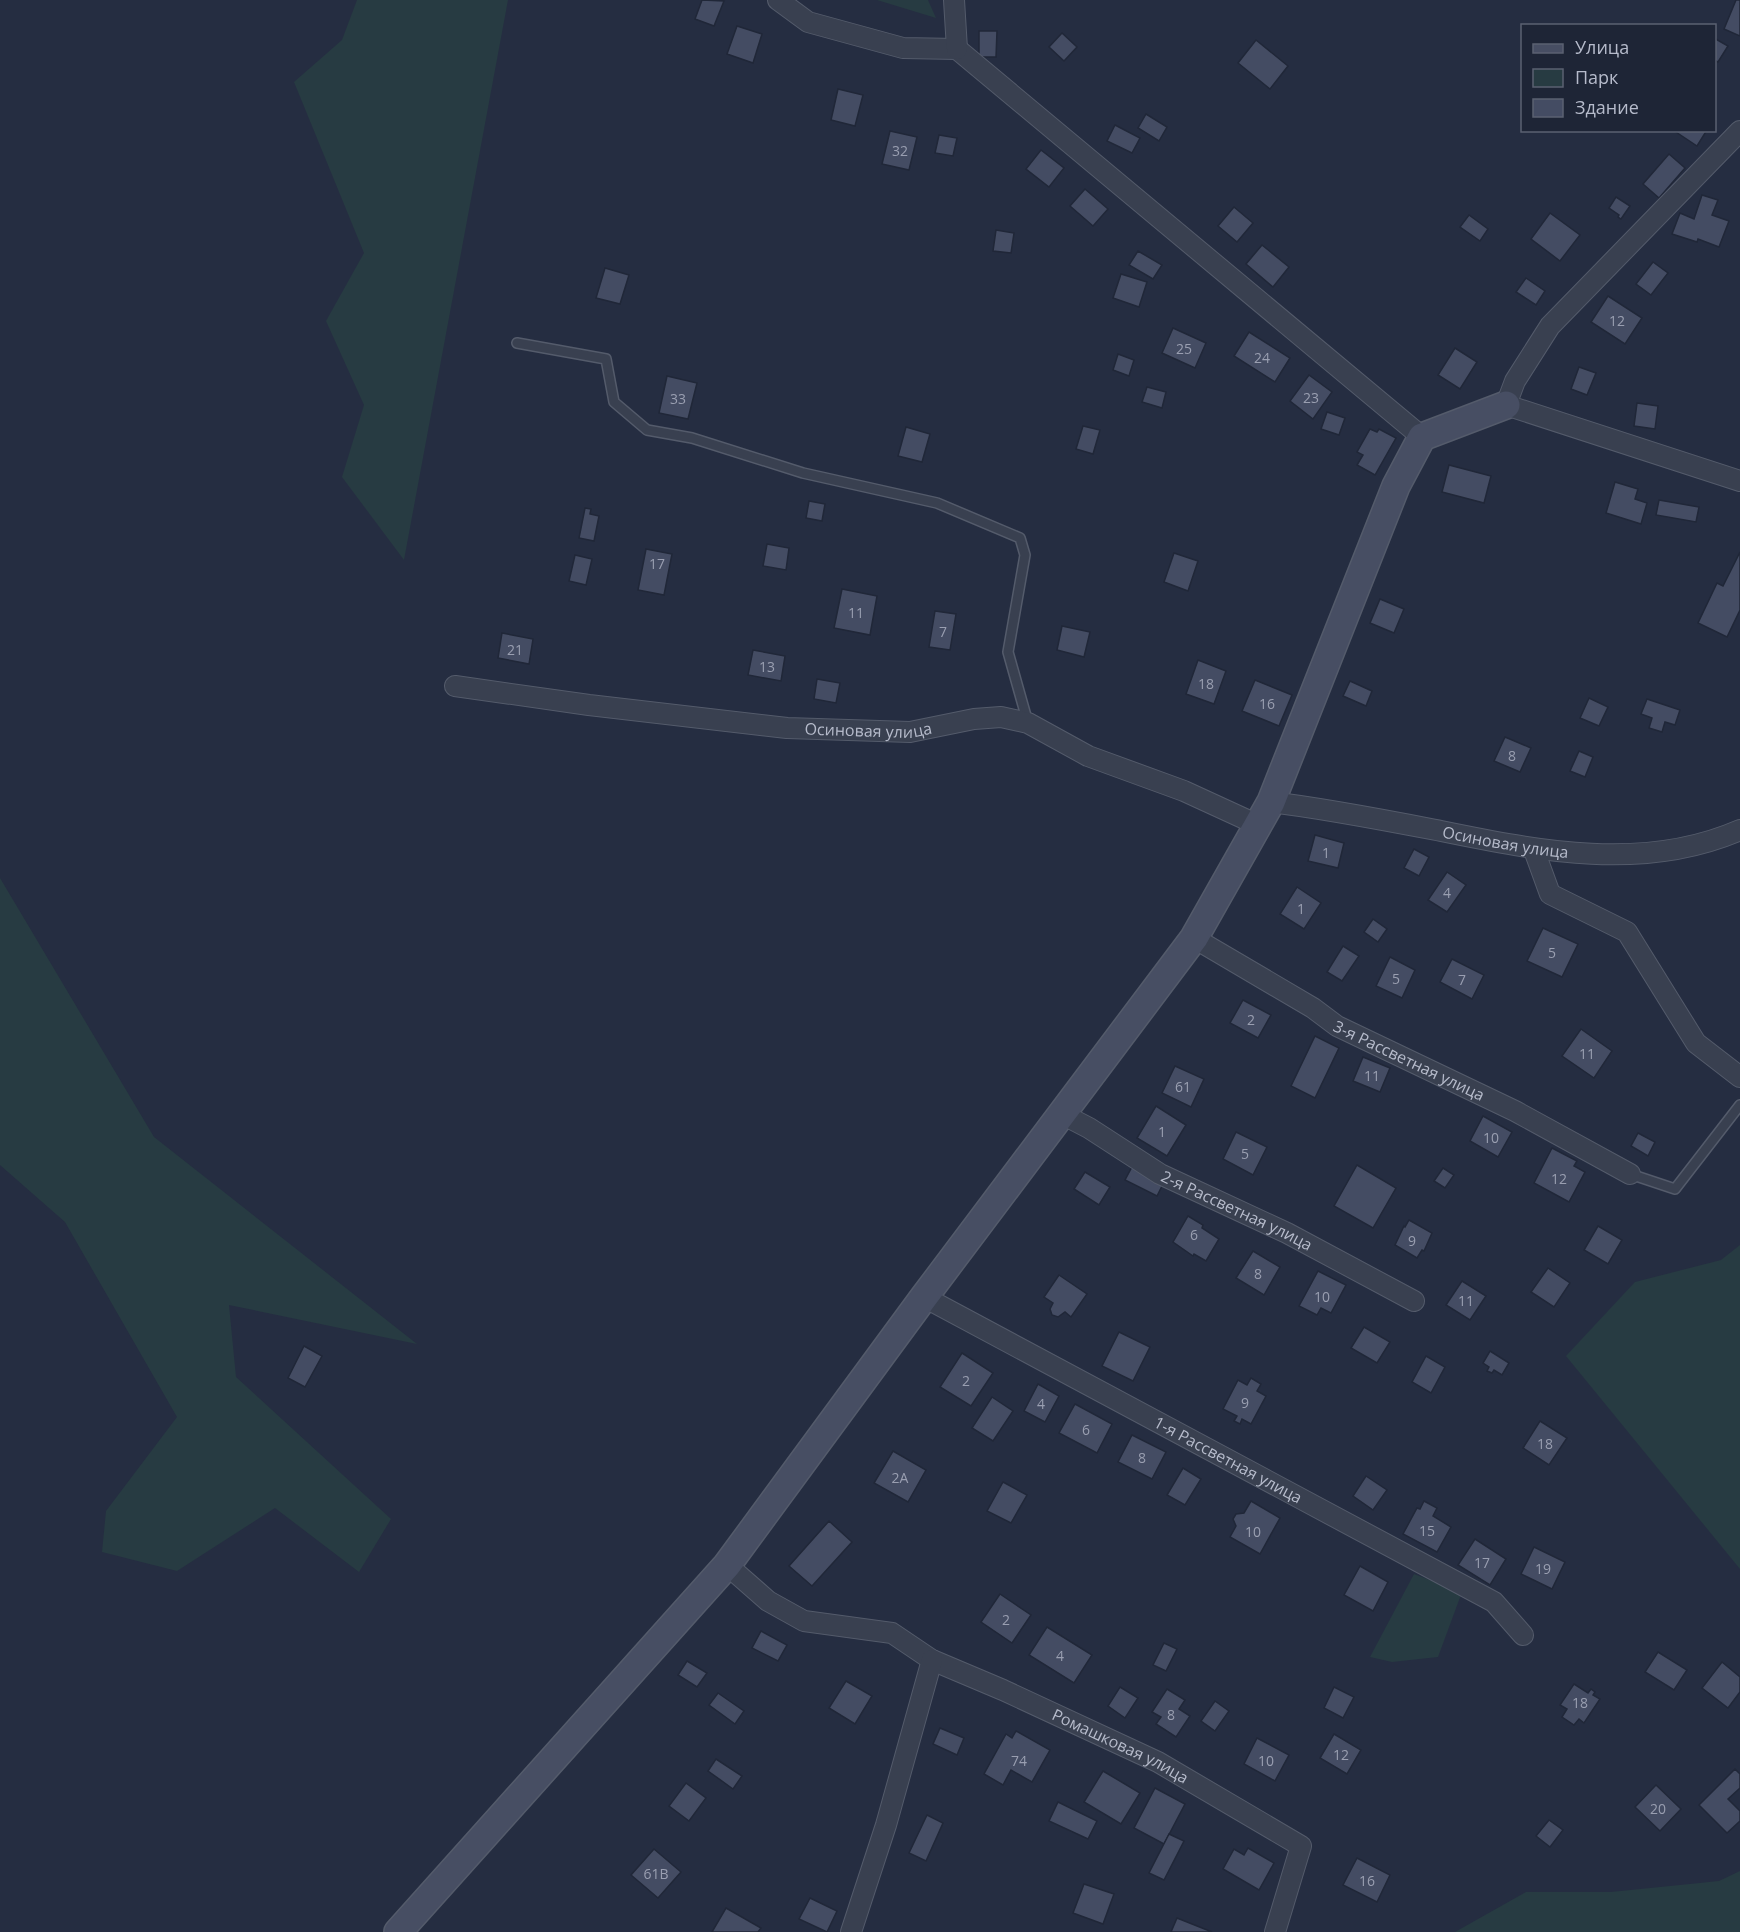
<svg xmlns="http://www.w3.org/2000/svg" width="1740" height="1932" viewBox="0 0 1740 1932" font-family="'Open Sans',sans-serif">
<style>
.green{fill:#273b42}
.building{fill:#444c63;stroke:#202738;stroke-width:1.5}
.lines{fill:none;stroke-linecap:round;stroke-linejoin:round}
.lane-casing{stroke:#545b6b;stroke-width:12}
.street-casing{stroke:#545b6b;stroke-width:22}
.secondary-casing{stroke:#545b6b;stroke-width:30}
.lane{stroke:#394050;stroke-width:9}
.street{stroke:#394050;stroke-width:20}
.secondary{stroke:#474e63;stroke-width:27}
.labels{text-anchor:middle;dominant-baseline:central;stroke-width:4.5;stroke-linejoin:round;paint-order:stroke}
.number-label{font-size:14px;fill:#9a9fb1}
.street-label{font-size:16px;fill:#b6bbcb;stroke:#1e2536}
</style>
<rect width="100%" height="100%" fill="#252d41"/>
<g class="green">
<path d="M357,0H508L404,560L342,477L364,405L326,321L364,253L294,82L342,40Z"/>
<path d="M877,0H928L936,18Z"/>
<path d="M0,878L154,1137L417,1344L229,1305L236,1377L391,1519L359,1572L275,1508L177,1571L102,1552L106,1511L177,1417L65,1222L0,1165Z"/>
<path d="M1740,1245V1569L1566,1356L1635,1282L1721,1260Z"/>
<path d="M1414,1574L1462,1592L1438,1657L1392,1662L1370,1657Z"/>
<path d="M1740,1871V1932H1455L1526,1892H1611L1719,1881Z"/>
</g>
<g class="building">
<path d="M702,0L724,1L714,26L695,19Z"/>
<path d="M1736,0H1740V36L1724,29Z"/>
<path d="M737,26L762,34L753,63L727,54Z"/>
<path d="M979,31H997L996,57H979Z"/>
<path d="M1062,33L1077,47L1064,61L1049,47Z"/>
<path d="M1714,38L1728,46L1718,62L1714,60Z"/>
<path d="M1256,40L1288,66L1270,89L1238,63Z"/>
<path d="M838,89L863,95L855,126L831,120Z"/>
<path d="M1146,114L1167,127L1159,141L1138,128Z"/>
<path d="M1115,125L1140,138L1132,153L1107,141Z"/>
<path d="M1673,130H1707L1697,146Z"/>
<path d="M890,131L917,137L909,170L882,164Z"/>
<path d="M939,135L957,138L953,156L935,153Z"/>
<path d="M1041,150L1064,168L1049,187L1026,169Z"/>
<path d="M1669,154L1685,168L1659,198L1643,184Z"/>
<path d="M1085,189L1108,209L1093,226L1070,206Z"/>
<path d="M1702,195L1718,200L1712,215L1729,221L1719,247L1698,239L1697,242L1672,234L1680,213L1694,219Z"/>
<path d="M1616,197L1630,206L1621,219L1618,217L1619,215L1609,208Z"/>
<path d="M1234,207L1253,223L1237,242L1218,226Z"/>
<path d="M1550,213L1580,235L1560,261L1531,239Z"/>
<path d="M1469,215L1488,229L1480,241L1460,227Z"/>
<path d="M996,230L1014,233L1011,253L993,251Z"/>
<path d="M1262,245L1289,267L1273,287L1246,264Z"/>
<path d="M1138,251L1162,265L1153,279L1129,265Z"/>
<path d="M1653,262L1668,273L1651,295L1636,284Z"/>
<path d="M605,268L629,275L620,304L596,298Z"/>
<path d="M1121,274L1147,282L1139,307L1113,298Z"/>
<path d="M1526,278L1545,291L1536,305L1516,292Z"/>
<path d="M1608,296L1642,318L1625,344L1591,322Z"/>
<path d="M1173,328L1206,343L1195,368L1162,353Z"/>
<path d="M1249,332L1290,358L1275,382L1234,356Z"/>
<path d="M1455,348L1477,362L1460,389L1438,375Z"/>
<path d="M1118,354L1134,360L1129,376L1113,370Z"/>
<path d="M1579,367L1596,373L1587,395L1571,389Z"/>
<path d="M1309,375L1332,392L1313,419L1290,401Z"/>
<path d="M667,376L697,383L688,419L659,413Z"/>
<path d="M1147,387L1166,392L1162,408L1142,402Z"/>
<path d="M1637,403L1658,406L1655,429L1634,426Z"/>
<path d="M1327,412L1345,418L1339,435L1321,429Z"/>
<path d="M1083,426L1100,430L1093,454L1076,449Z"/>
<path d="M906,427L930,434L922,462L898,456Z"/>
<path d="M1370,429L1377,432L1379,429L1396,438L1375,475L1357,465L1363,455L1357,452Z"/>
<path d="M1449,465L1491,476L1484,503L1442,492Z"/>
<path d="M1615,482L1638,489L1635,499L1647,503L1641,524L1606,513Z"/>
<path d="M1659,500L1699,507L1696,522L1656,515Z"/>
<path d="M809,501L825,504L822,521L806,518Z"/>
<path d="M585,508L591,509L590,514L599,516L594,541L579,538Z"/>
<path d="M767,544L789,548L786,570L763,566Z"/>
<path d="M646,549L672,554L664,595L638,590Z"/>
<path d="M1740,552V610L1727,637L1698,623L1717,583L1723,586Z"/>
<path d="M1174,553L1198,561L1188,591L1164,582Z"/>
<path d="M575,555L592,559L586,585L569,581Z"/>
<path d="M842,589L877,596L870,635L834,628Z"/>
<path d="M1380,599L1404,609L1394,633L1370,623Z"/>
<path d="M935,611L956,614L950,650L929,647Z"/>
<path d="M1062,626L1090,632L1084,657L1057,650Z"/>
<path d="M502,633L533,639L529,664L498,658Z"/>
<path d="M753,650L785,656L781,681L748,675Z"/>
<path d="M1198,660L1226,671L1214,704L1186,694Z"/>
<path d="M817,679L840,683L836,703L814,699Z"/>
<path d="M1255,680L1292,695L1279,726L1242,711Z"/>
<path d="M1350,681L1372,691L1366,706L1343,696Z"/>
<path d="M1589,698L1608,707L1599,726L1580,718Z"/>
<path d="M1647,699L1680,710L1675,725L1665,722L1662,732L1649,728L1652,718L1641,714Z"/>
<path d="M1505,737L1531,748L1520,772L1494,761Z"/>
<path d="M1579,751L1593,757L1585,777L1570,771Z"/>
<path d="M1315,835L1344,843L1338,868L1308,861Z"/>
<path d="M1414,849L1429,857L1419,876L1404,868Z"/>
<path d="M1447,872L1466,885L1447,912L1428,900Z"/>
<path d="M1297,887L1321,903L1304,929L1280,914Z"/>
<path d="M1373,919L1387,929L1378,942L1364,932Z"/>
<path d="M1543,928L1578,944L1562,977L1527,961Z"/>
<path d="M1343,946L1359,956L1342,981L1327,972Z"/>
<path d="M1390,957L1415,970L1402,998L1376,986Z"/>
<path d="M1452,959L1484,975L1472,999L1440,982Z"/>
<path d="M1243,1000L1271,1015L1258,1038L1230,1023Z"/>
<path d="M1581,1029L1612,1051L1594,1078L1562,1056Z"/>
<path d="M1315,1036L1339,1048L1315,1098L1291,1086Z"/>
<path d="M1363,1057L1390,1068L1380,1092L1353,1081Z"/>
<path d="M1175,1066L1204,1079L1191,1107L1162,1093Z"/>
<path d="M1156,1106L1186,1125L1167,1156L1137,1138Z"/>
<path d="M1483,1116L1512,1132L1498,1157L1470,1141Z"/>
<path d="M1236,1132L1267,1147L1253,1175L1223,1159Z"/>
<path d="M1638,1133L1655,1142L1648,1156L1631,1146Z"/>
<path d="M1552,1148L1577,1161L1574,1166L1585,1172L1569,1202L1534,1183Z"/>
<path d="M1133,1165L1165,1180L1157,1196L1125,1180Z"/>
<path d="M1357,1165L1396,1188L1373,1228L1334,1206Z"/>
<path d="M1443,1168L1454,1175L1445,1188L1434,1181Z"/>
<path d="M1085,1172L1110,1187L1099,1205L1074,1189Z"/>
<path d="M1188,1216L1203,1225L1202,1228L1219,1239L1206,1261L1194,1254L1193,1256L1173,1242Z"/>
<path d="M1409,1220L1432,1233L1424,1251L1422,1250L1417,1258L1395,1245L1404,1226L1405,1227Z"/>
<path d="M1598,1226L1622,1240L1608,1264L1584,1250Z"/>
<path d="M1253,1251L1280,1267L1264,1295L1236,1278Z"/>
<path d="M1548,1268L1570,1283L1554,1307L1531,1292Z"/>
<path d="M1318,1271L1346,1285L1331,1313L1321,1308L1317,1315L1299,1306Z"/>
<path d="M1059,1275L1087,1294L1071,1317L1065,1312L1058,1317L1052,1315L1050,1309L1053,1303L1044,1297Z"/>
<path d="M1462,1281L1486,1296L1470,1320L1446,1305Z"/>
<path d="M1364,1327L1390,1342L1377,1363L1351,1348Z"/>
<path d="M1119,1332L1150,1347L1133,1381L1102,1366Z"/>
<path d="M304,1346L322,1356L305,1387L288,1378Z"/>
<path d="M1490,1351L1509,1363L1502,1375L1494,1370L1492,1373L1487,1371L1489,1367L1483,1363Z"/>
<path d="M962,1353L993,1373L971,1406L940,1387Z"/>
<path d="M1426,1356L1445,1367L1431,1393L1412,1382Z"/>
<path d="M1251,1378L1261,1384L1257,1391L1266,1396L1251,1424L1242,1419L1240,1424L1234,1421L1237,1416L1223,1409L1238,1380L1247,1385Z"/>
<path d="M1038,1384L1059,1396L1045,1422L1024,1411Z"/>
<path d="M992,1397L1013,1411L993,1441L972,1428Z"/>
<path d="M1075,1404L1112,1424L1097,1453L1059,1433Z"/>
<path d="M1540,1421L1567,1438L1549,1465L1523,1448Z"/>
<path d="M1132,1435L1166,1452L1152,1479L1118,1462Z"/>
<path d="M893,1451L926,1470L908,1502L874,1483Z"/>
<path d="M1183,1468L1201,1479L1185,1505L1167,1495Z"/>
<path d="M1366,1476L1387,1490L1373,1510L1353,1496Z"/>
<path d="M1003,1482L1027,1495L1011,1523L987,1511Z"/>
<path d="M1251,1501L1280,1518L1260,1554L1230,1537L1236,1526L1233,1519L1236,1514L1244,1513Z"/>
<path d="M1424,1501L1437,1508L1433,1516L1451,1527L1437,1552L1403,1534L1417,1508L1420,1509Z"/>
<path d="M829,1521L852,1542L812,1586L789,1566Z"/>
<path d="M1475,1539L1506,1559L1490,1585L1458,1565Z"/>
<path d="M1534,1547L1565,1562L1552,1589L1521,1574Z"/>
<path d="M1360,1566L1388,1582L1373,1611L1344,1595Z"/>
<path d="M1000,1594L1031,1615L1012,1643L981,1622Z"/>
<path d="M1047,1627L1092,1655L1074,1683L1029,1655Z"/>
<path d="M761,1631L787,1645L778,1661L752,1648Z"/>
<path d="M1164,1643L1177,1649L1166,1671L1153,1665Z"/>
<path d="M1658,1652L1687,1670L1674,1690L1645,1672Z"/>
<path d="M687,1661L707,1673L697,1687L678,1675Z"/>
<path d="M1722,1662L1740,1677V1692L1728,1708L1702,1688Z"/>
<path d="M846,1681L872,1696L855,1724L829,1708Z"/>
<path d="M1574,1684L1588,1693L1591,1689L1595,1692L1593,1695L1600,1699L1584,1723L1579,1719L1574,1725L1562,1717L1567,1709L1560,1705Z"/>
<path d="M1120,1687L1138,1698L1125,1718L1108,1706Z"/>
<path d="M1334,1687L1354,1697L1343,1718L1324,1708Z"/>
<path d="M1167,1689L1185,1700L1179,1709L1190,1716L1176,1737L1156,1724L1161,1717L1152,1712Z"/>
<path d="M718,1693L744,1711L735,1724L709,1705Z"/>
<path d="M1215,1701L1229,1711L1215,1731L1201,1721Z"/>
<path d="M940,1728L964,1738L957,1755L933,1744Z"/>
<path d="M1016,1731L1050,1750L1032,1782L1011,1770L1003,1785L984,1774L1006,1734L1012,1738Z"/>
<path d="M1334,1734L1361,1750L1347,1774L1320,1758Z"/>
<path d="M1257,1738L1289,1755L1275,1781L1244,1764Z"/>
<path d="M716,1759L742,1776L733,1789L708,1771Z"/>
<path d="M1735,1769L1740,1774V1788L1728,1799L1740,1811V1821L1727,1833L1699,1805Z"/>
<path d="M1103,1771L1140,1793L1121,1824L1084,1802Z"/>
<path d="M686,1783L706,1798L689,1821L669,1806Z"/>
<path d="M1656,1785L1681,1809L1660,1831L1635,1807Z"/>
<path d="M1155,1788L1185,1804L1164,1844L1134,1828Z"/>
<path d="M1058,1802L1097,1821L1088,1839L1049,1821Z"/>
<path d="M927,1815L943,1823L926,1861L909,1853Z"/>
<path d="M1549,1820L1563,1830L1550,1847L1536,1836Z"/>
<path d="M1169,1834L1184,1841L1164,1880L1149,1873Z"/>
<path d="M1248,1848L1274,1863L1259,1890L1223,1869L1234,1849L1244,1855Z"/>
<path d="M654,1849L681,1872L658,1898L631,1875Z"/>
<path d="M1357,1858L1390,1875L1377,1902L1343,1885Z"/>
<path d="M1084,1884L1114,1894L1103,1924L1073,1913Z"/>
<path d="M810,1898L837,1911L827,1932L799,1919Z"/>
<path d="M726,1908L761,1928L758,1932H712Z"/>
<path d="M1177,1918L1212,1932H1171Z"/>
</g>
<g class="lines">
<g class="lane-casing">
<g id="lane">
<path d="M517,343L606,359L614,402L647,430L692,438L803,473L937,503L1020,538L1025,555L1008,652L1028,723"/>
<path d="M1630,1174L1675,1189L1740,1105"/>
</g>
</g>
<g class="street-casing">
<g id="street">
<path d="M778,0L808,22L903,48L957,49L1422,437"/>
<path d="M954,0L957,49"/>
<path d="M1740,131L1550,326L1515,381L1506,405L1740,481"/>
<path id="s1" d="M455,686L589,705L787,728L910,732L974,719L1001,717L1028,723L1088,756L1184,791L1258,825"/>
<path id="s2" d="M1271,802C1328,809 1384,820 1441,831C1539,851 1644,872 1740,830"/>
<path d="M1534,850L1550,894L1627,932L1696,1043L1740,1077"/>
<path id="s3" d="M1194,938L1313,1008L1337,1026L1515,1111L1630,1174"/>
<path id="s4" d="M1062,1114L1089,1128L1160,1174L1287,1233L1414,1301"/>
<path id="s5" d="M924,1297L1494,1602L1523,1635"/>
<path id="s6" d="M727,1565L768,1601L804,1621L892,1633L932,1660L1003,1690L1158,1762L1301,1846L1275,1932"/>
<path d="M851,1932L886,1825L932,1660"/>
</g>
</g>
<g class="secondary-casing">
<path id="secondary" d="M398,1932L727,1565L924,1297L1194,938L1271,802L1396,486L1422,437L1506,405"/>
</g>
<use href="#lane" class="lane"/>
<use href="#street" class="street"/>
<use href="#secondary" class="secondary"/>
</g>
<g class="labels">
<g class="number-label">
<text x="900" y="150">32</text>
<text x="1617" y="320">12</text>
<text x="1184" y="348">25</text>
<text x="1262" y="357">24</text>
<text x="1311" y="397">23</text>
<text x="678" y="398">33</text>
<text x="657" y="563">17</text>
<text x="856" y="612">11</text>
<text x="943" y="631">7</text>
<text x="515" y="649">21</text>
<text x="767" y="666">13</text>
<text x="1206" y="683">18</text>
<text x="1267" y="703">16</text>
<text x="1512" y="755">8</text>
<text x="1326" y="852">1</text>
<text x="1447" y="892">4</text>
<text x="1301" y="908">1</text>
<text x="1552" y="952">5</text>
<text x="1396" y="978">5</text>
<text x="1462" y="979">7</text>
<text x="1251" y="1019">2</text>
<text x="1587" y="1053">11</text>
<text x="1372" y="1075">11</text>
<text x="1183" y="1086">61</text>
<text x="1162" y="1131">1</text>
<text x="1491" y="1137">10</text>
<text x="1245" y="1153">5</text>
<text x="1559" y="1178">12</text>
<text x="1194" y="1234">6</text>
<text x="1412" y="1240">9</text>
<text x="1258" y="1273">8</text>
<text x="1322" y="1296">10</text>
<text x="1466" y="1300">11</text>
<text x="966" y="1380">2</text>
<text x="1245" y="1402">9</text>
<text x="1041" y="1403">4</text>
<text x="1086" y="1429">6</text>
<text x="1545" y="1443">18</text>
<text x="1142" y="1457">8</text>
<text x="900" y="1477">2А</text>
<text x="1427" y="1530">15</text>
<text x="1253" y="1531">10</text>
<text x="1482" y="1562">17</text>
<text x="1543" y="1568">19</text>
<text x="1006" y="1619">2</text>
<text x="1060" y="1655">4</text>
<text x="1580" y="1702">18</text>
<text x="1171" y="1714">8</text>
<text x="1341" y="1754">12</text>
<text x="1019" y="1760">74</text>
<text x="1266" y="1760">10</text>
<text x="1658" y="1808">20</text>
<text x="656" y="1873">61В</text>
<text x="1367" y="1880">16</text>
</g>
<g class="street-label">
<text stroke="none"><textPath href="#s1" startOffset="416">Осиновая улица</textPath></text>
<text stroke="none"><textPath href="#s2" startOffset="238">Осиновая улица</textPath></text>
<text stroke="none"><textPath href="#s3" startOffset="248">3-я Рассветная улица</textPath></text>
<text stroke="none"><textPath href="#s4" startOffset="200">2-я Рассветная улица</textPath></text>
<text stroke="none"><textPath href="#s5" startOffset="345">1-я Рассветная улица</textPath></text>
<text stroke="none"><textPath href="#s6" startOffset="440">Ромашковая улица</textPath></text>
</g>
</g>
<rect x="1521" y="24" width="195" height="108" fill="#1e2536" stroke="#5b6172" stroke-width="1.5"/>
<rect x="1533" y="44" width="30" height="9" fill="#474e63" stroke="#5b6172" stroke-width="1.5"/>
<text x="1575" y="54" font-size="18" fill="#b6bbcb">Улица</text>
<rect x="1533" y="69" width="30" height="18" fill="#273b42" stroke="#5b6172" stroke-width="1.5"/>
<text x="1575" y="84" font-size="18" fill="#b6bbcb">Парк</text>
<rect x="1533" y="99" width="30" height="18" fill="#444c63" stroke="#5b6172" stroke-width="1.5"/>
<text x="1575" y="114" font-size="18" fill="#b6bbcb">Здание</text>
</svg>
